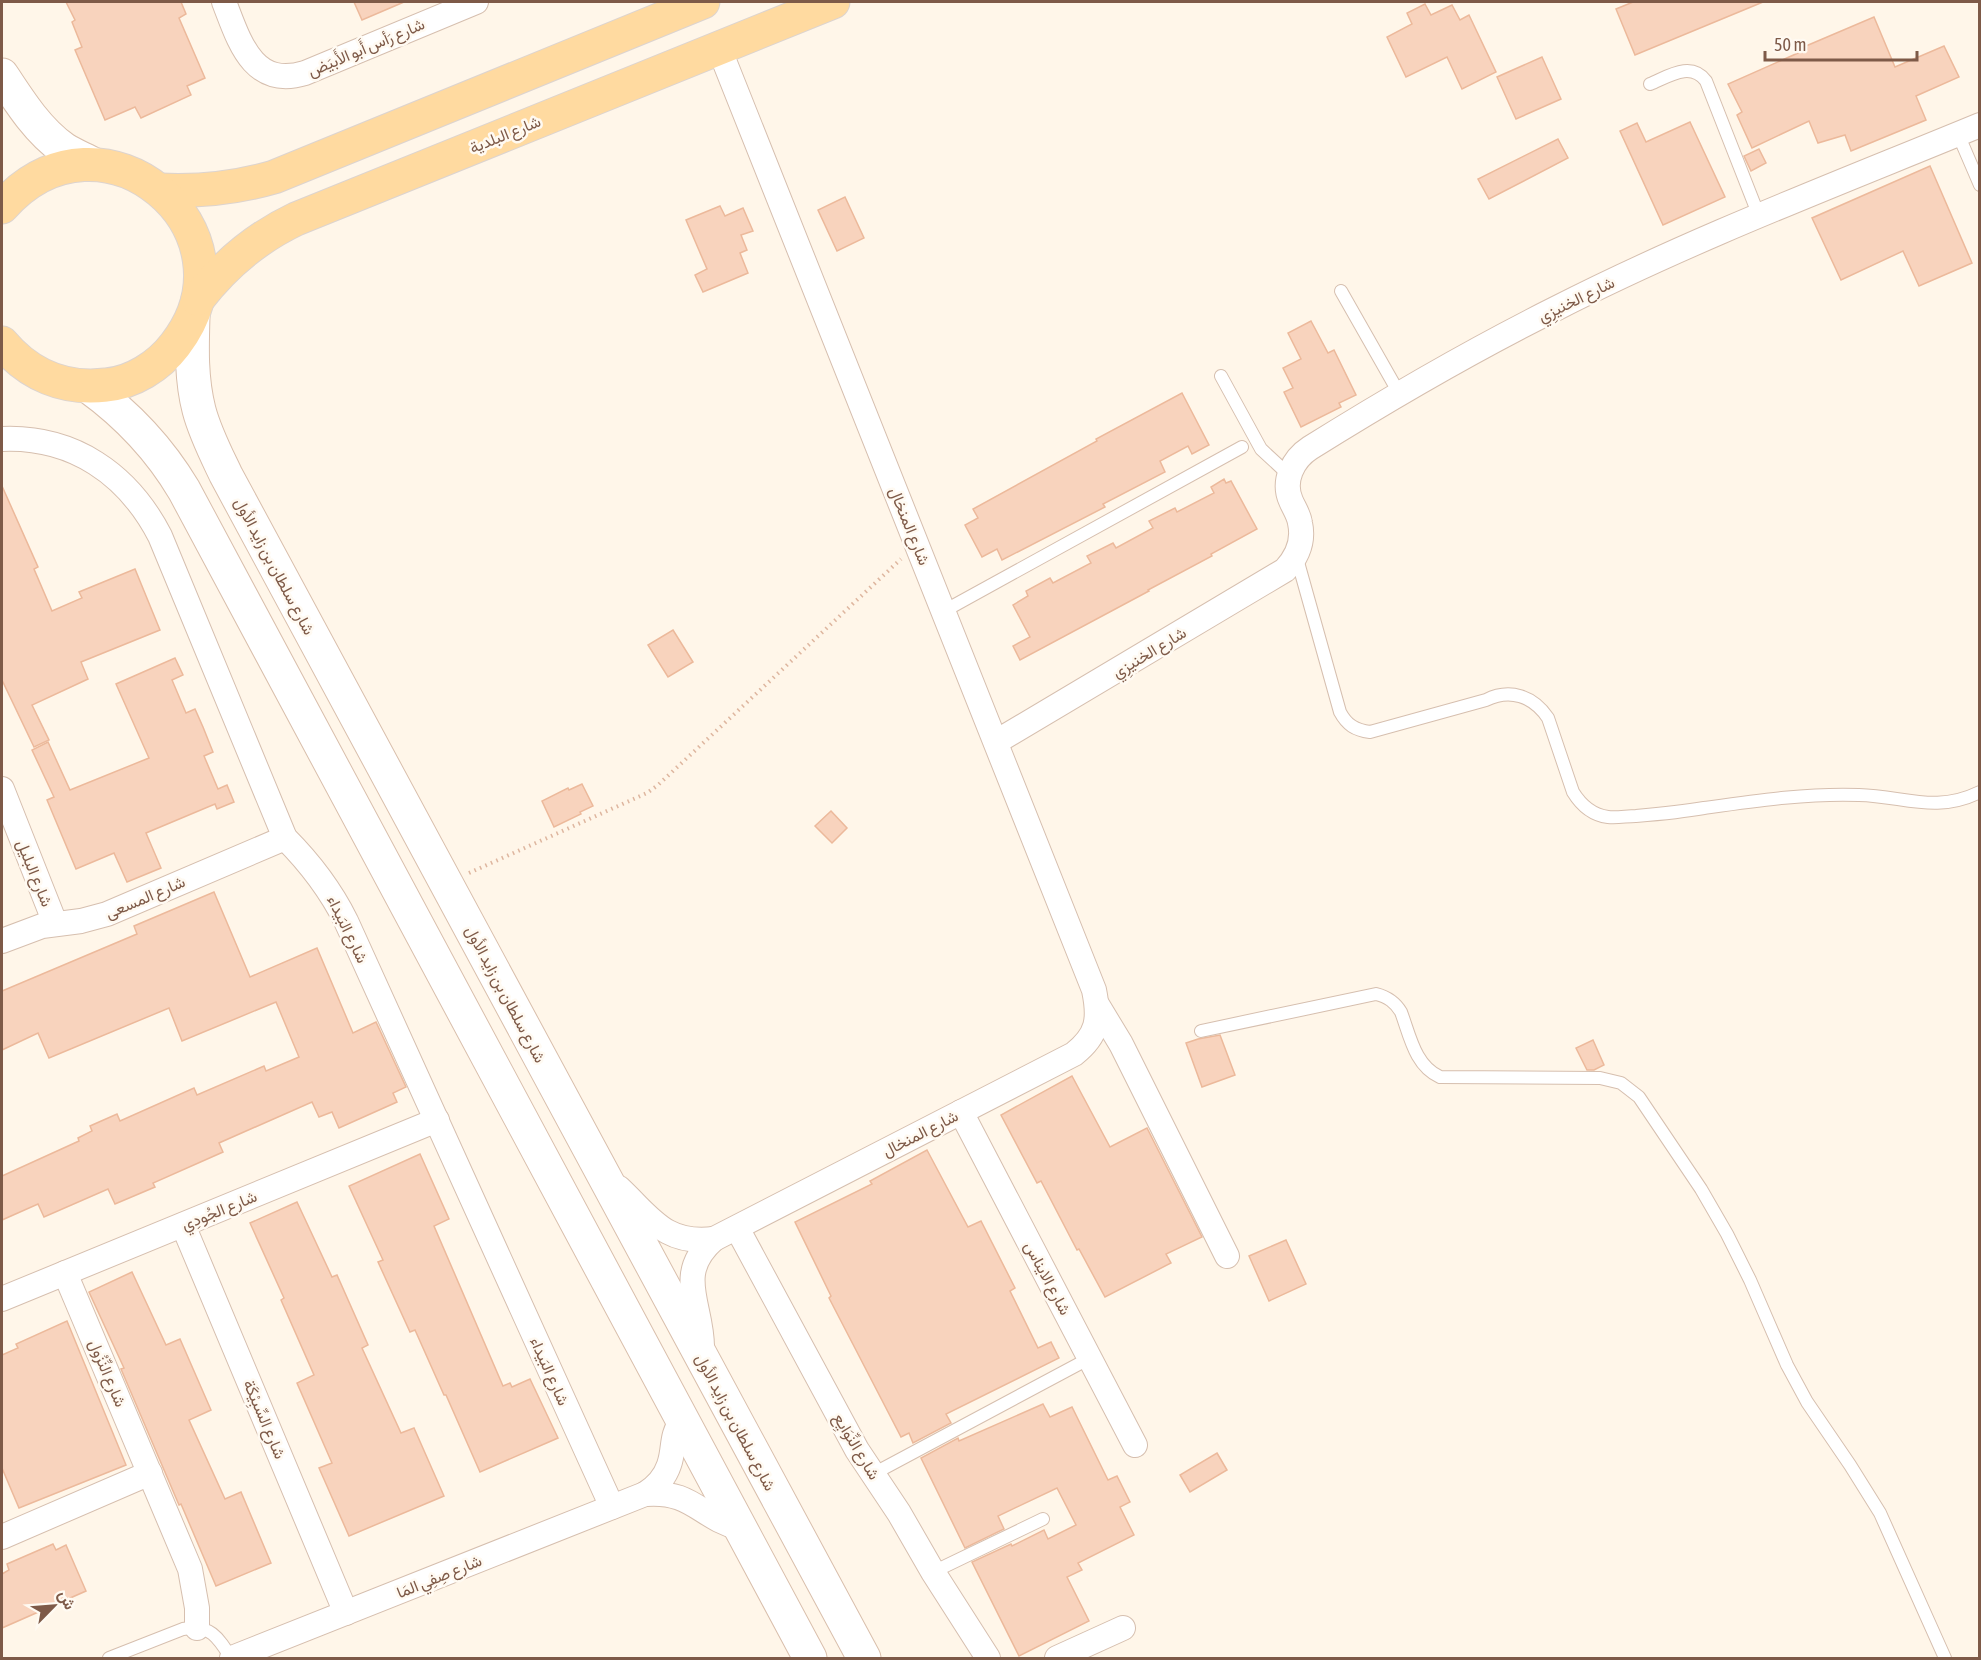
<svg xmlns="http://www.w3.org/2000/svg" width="1981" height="1660" viewBox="0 0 1981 1660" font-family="'Asap Condensed',Vazirmatn,sans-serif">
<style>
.building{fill:#f8d3bd;stroke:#ecb99b;stroke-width:1.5}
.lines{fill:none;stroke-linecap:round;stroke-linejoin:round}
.lane-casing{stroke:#d6bfaf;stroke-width:14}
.street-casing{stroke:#d6bfaf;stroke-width:26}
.secondary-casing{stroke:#d9bfac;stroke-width:35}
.primary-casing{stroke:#ddd4cf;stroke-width:35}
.path{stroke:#deb69f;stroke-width:4;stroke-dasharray:1.5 4.5;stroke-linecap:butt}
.lane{stroke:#fff;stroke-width:12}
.street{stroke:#fff;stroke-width:24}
.secondary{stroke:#fff;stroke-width:33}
.primary{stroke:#ffdaa0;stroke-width:33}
.labels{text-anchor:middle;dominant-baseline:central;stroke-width:5;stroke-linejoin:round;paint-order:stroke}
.street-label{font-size:16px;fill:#7e5a48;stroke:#fffaf2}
</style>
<rect width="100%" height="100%" fill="#fff6e9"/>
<g class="building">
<path d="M66,2H181L186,14L179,18L205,78L187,86L191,95L141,118L135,107L105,120L75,50L82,47L72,22L75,20Z"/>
<path d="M354,2H404L362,20Z"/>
<path d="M1633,2H1763L1635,55L1616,9Z"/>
<path d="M1425,4L1431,15L1452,5L1460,20L1469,15L1496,72L1462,89L1447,57L1406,77L1387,37L1412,24L1407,13Z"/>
<path d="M1874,17L1895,67L1944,46L1959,77L1916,96L1926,120L1851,151L1845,135L1818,143L1809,121L1752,148L1737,115L1742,112L1728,84L1807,49L1806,46Z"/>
<path d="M1542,57L1561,99L1516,119L1497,77Z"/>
<path d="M1690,122L1725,197L1663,225L1620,131L1637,123L1646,142Z"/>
<path d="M1558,139L1568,158L1489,199L1478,179Z"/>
<path d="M1759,149L1766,163L1751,171L1744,156Z"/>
<path d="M1930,166L1972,263L1919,286L1903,251L1841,280L1812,218Z"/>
<path d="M845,197L864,238L837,251L818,210Z"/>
<path d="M720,206L725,216L743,208L753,231L741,235L747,250L740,253L748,273L703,292L695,275L707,269L686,220Z"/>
<path d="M1311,321L1328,353L1334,350L1356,395L1339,403L1341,407L1301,427L1284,392L1293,388L1283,368L1301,359L1288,333Z"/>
<path d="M1182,393L1209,445L1192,454L1188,446L1160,461L1165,472L1103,504L1105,507L1002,560L997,549L982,557L965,525L978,518L973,509L1097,441L1096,439Z"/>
<path d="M1224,479L1226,483L1231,481L1257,529L1211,554L1212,556L1148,590L1149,591L1020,660L1013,646L1030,637L1013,605L1028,596L1026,591L1050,578L1053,583L1091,563L1087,556L1113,543L1116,548L1153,528L1149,521L1175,508L1177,512L1214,493L1211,487Z"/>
<path d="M2,486L38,567L34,569L52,611L82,598L79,592L135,569L160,630L81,662L88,679L32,705L49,740L34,747L2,680Z"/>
<path d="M673,630L693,662L668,677L648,645Z"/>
<path d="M175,658L183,675L172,680L186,713L195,709L203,727L213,752L204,756L218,789L227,785L234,802L217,809L215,804L146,833L161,868L127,882L114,853L76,869L47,800L54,797L32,750L48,742L70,790L149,758L116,684Z"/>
<path d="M582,784L593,806L580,812L581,814L554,827L542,801L568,788L569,790Z"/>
<path d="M831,811L847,828L832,843L815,826Z"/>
<path d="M214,892L250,977L317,948L353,1033L376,1022L406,1087L393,1093L397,1102L339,1128L332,1112L319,1117L312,1102L219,1143L223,1152L153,1183L155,1187L115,1204L108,1189L44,1217L38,1204L2,1220V1176L79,1141L78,1138L92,1131L90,1126L117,1114L120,1121L194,1088L197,1095L264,1066L266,1071L299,1057L276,1002L182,1041L169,1008L49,1058L38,1033L2,1050V991L137,934L134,926Z"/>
<path d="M1220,1035L1235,1075L1202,1087L1186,1043L1198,1039Z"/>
<path d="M1593,1040L1604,1065L1594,1070H1587L1576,1048Z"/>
<path d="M1072,1076L1110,1147L1147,1128L1202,1237L1166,1254L1171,1263L1105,1297L1079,1249L1077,1250L1041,1181L1037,1183L1001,1115Z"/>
<path d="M927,1150L968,1227L981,1221L1015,1288L1010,1291L1038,1348L1051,1342L1059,1358L946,1414L951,1423L913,1443L909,1433L901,1437L829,1298L831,1296L795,1222L872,1184L870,1181Z"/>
<path d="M420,1154L449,1219L434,1226L503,1386L510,1383L512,1387L530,1379L558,1438L480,1472L446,1395H444L415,1330L410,1332L378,1262L383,1260L349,1186Z"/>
<path d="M297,1202L332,1277L337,1275L368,1345L362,1348L401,1433L414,1428L444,1496L349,1536L319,1468L332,1463L297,1383L314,1375L281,1300L284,1298L250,1223Z"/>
<path d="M1286,1240L1306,1284L1269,1301L1249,1256Z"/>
<path d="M132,1272L166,1345L180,1339L211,1410L189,1420L225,1499L241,1492L271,1563L216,1586L181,1504L179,1505L121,1369L124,1368L89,1292Z"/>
<path d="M67,1321L126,1465L19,1508L2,1468V1355L18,1348L16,1344Z"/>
<path d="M1043,1404L1050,1417L1072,1407L1108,1480L1117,1476L1130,1502L1120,1507L1134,1535L1078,1563L1082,1570L1067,1577L1089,1621L1019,1656L972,1562L1011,1544L1012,1546L1044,1530L1048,1539L1076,1525L1057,1488L998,1516L1004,1529L965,1548L921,1458L958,1438L959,1441Z"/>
<path d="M1217,1453L1227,1470L1190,1492L1180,1475Z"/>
<path d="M53,1544L56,1550L66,1545L86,1591L2,1628V1574L9,1570L7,1564Z"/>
</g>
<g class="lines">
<g class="lane-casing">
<g id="lane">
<path d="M1650,84C1669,76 1691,61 1706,81L1759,216"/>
<path d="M1958,134L1980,185"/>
<path d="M1341,291L1399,393"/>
<path d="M1221,376L1261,449L1289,475"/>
<path d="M1296,555L1340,712C1347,725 1355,730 1370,732L1486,700C1510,688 1533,696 1548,718L1573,792C1581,805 1592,815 1608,817C1617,818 1627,816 1636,816C1659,814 1681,812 1704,808C1754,801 1808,793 1859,795C1904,796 1935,814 1980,792"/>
<path d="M944,611L1242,447"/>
<path d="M1201,1031L1376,994C1388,997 1395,1002 1401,1012C1410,1036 1415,1066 1440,1077L1600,1078L1621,1083L1639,1097L1701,1189L1727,1234L1750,1280L1787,1365L1807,1402L1850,1465L1880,1513L1945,1658"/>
<path d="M873,1474L1090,1358"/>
<path d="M933,1572L1043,1519"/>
<path d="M109,1658L183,1629C210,1624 218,1637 231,1658"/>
</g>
</g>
<g class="street-casing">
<g id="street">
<path d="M224,2C239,40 252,89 305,73L476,2"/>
<path d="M2,439C73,436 128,474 160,536L285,838C310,863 330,889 346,921L612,1507"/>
<path d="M996,742L1285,570C1297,557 1304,541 1300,523C1299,515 1294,508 1291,501C1282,481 1293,459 1310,448C1390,398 1471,351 1555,309C1692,239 1837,184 1980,125"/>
<path d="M2,789L55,923"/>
<path d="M2,941L42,926L81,921L107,914L285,838"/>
<path d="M1098,1006L1121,1044L1227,1256"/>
<path d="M961,1112L1135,1445"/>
<path d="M619,1188C651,1218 665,1245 714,1239"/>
<path d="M183,1225L346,1613"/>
<path d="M737,1228L857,1450L899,1513L933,1572L988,1658"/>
<path d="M65,1273L190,1569L197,1608V1628"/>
<path d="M2,1299L437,1120"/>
<path d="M702,1347C702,1304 674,1274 714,1239L1074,1054C1098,1035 1100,1019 1094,990L719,48"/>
<path d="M645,1494C693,1490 700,1518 740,1528"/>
<path d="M2,1537L150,1473"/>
<path d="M232,1658L645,1494C656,1487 665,1477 669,1465C675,1448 670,1437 682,1420"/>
<path d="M1057,1658L1123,1628"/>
</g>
</g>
<g class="secondary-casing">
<g id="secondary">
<path d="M2,75C19,101 38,131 64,149C73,155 84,159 93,164"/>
<path d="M193,316C192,348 191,379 199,410C205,433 216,454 226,475L864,1658"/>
<path d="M89,387C129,416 159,448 184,490L810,1658"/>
</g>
</g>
<g class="primary-casing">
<g id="primary">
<path d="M160,190C200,192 236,188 274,177L703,2"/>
<path d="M2,207C103,93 263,232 175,345C159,366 132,383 106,385C64,390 29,375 2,343"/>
<path d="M198,299C225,264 256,238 296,219L833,2"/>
</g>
</g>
<path class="path" d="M469,873L647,793L658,785L901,559"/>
<use href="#lane" class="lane"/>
<use href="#street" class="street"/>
<use href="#secondary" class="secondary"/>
<use href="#primary" class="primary"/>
</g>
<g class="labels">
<g class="street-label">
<text transform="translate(366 47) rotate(-23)">شارع رَأس أَبو الأَبيَض</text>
<text transform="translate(505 134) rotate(-22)">شارع البلدية</text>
<text transform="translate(1576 299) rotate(-26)">شارع الخنيزِي</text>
<text transform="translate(910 526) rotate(68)">شارع المنخال</text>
<text transform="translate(275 566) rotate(62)">شارع سلطان بن زايد الأول</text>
<text transform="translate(1149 652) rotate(-31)">شارع الخنيزِي</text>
<text transform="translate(35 873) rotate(68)">شارع البليل</text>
<text transform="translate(145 897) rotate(-23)">شارع المسعى</text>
<text transform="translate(348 929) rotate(64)">شارع البَيداء</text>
<text transform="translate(506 994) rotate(62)">شارع سلطان بن زايد الأول</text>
<text transform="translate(920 1133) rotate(-27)">شارع المنخال</text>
<text transform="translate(219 1210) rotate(-22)">شارع الجُودِي</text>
<text transform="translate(1048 1278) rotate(62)">شارع الايناس</text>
<text transform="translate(550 1371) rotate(66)">شارع البَيداء</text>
<text transform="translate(108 1373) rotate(67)">شارع النِّزُول</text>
<text transform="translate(265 1419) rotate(67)">شارع السِّبِيْكَة</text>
<text transform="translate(736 1422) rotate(62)">شارع سلطان بن زايد الأول</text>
<text transform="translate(857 1446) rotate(59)">شارع النِّوَايِع</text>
<text transform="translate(439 1576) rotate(-22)">شارع صِفِي المَا</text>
</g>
</g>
<rect width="1981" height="1660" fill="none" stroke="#7e5a48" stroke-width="6"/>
<g transform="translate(54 1606) rotate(65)" stroke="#fffaf2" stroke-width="4.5" paint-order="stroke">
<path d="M0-4.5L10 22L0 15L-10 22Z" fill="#7e5a48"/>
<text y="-9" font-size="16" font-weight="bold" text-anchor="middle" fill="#7e5a48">ش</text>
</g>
<path d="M1765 51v9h152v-9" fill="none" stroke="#7e5a48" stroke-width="3"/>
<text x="1774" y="51" font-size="18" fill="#7e5a48" stroke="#fffaf2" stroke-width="4.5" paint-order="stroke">50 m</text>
</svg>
